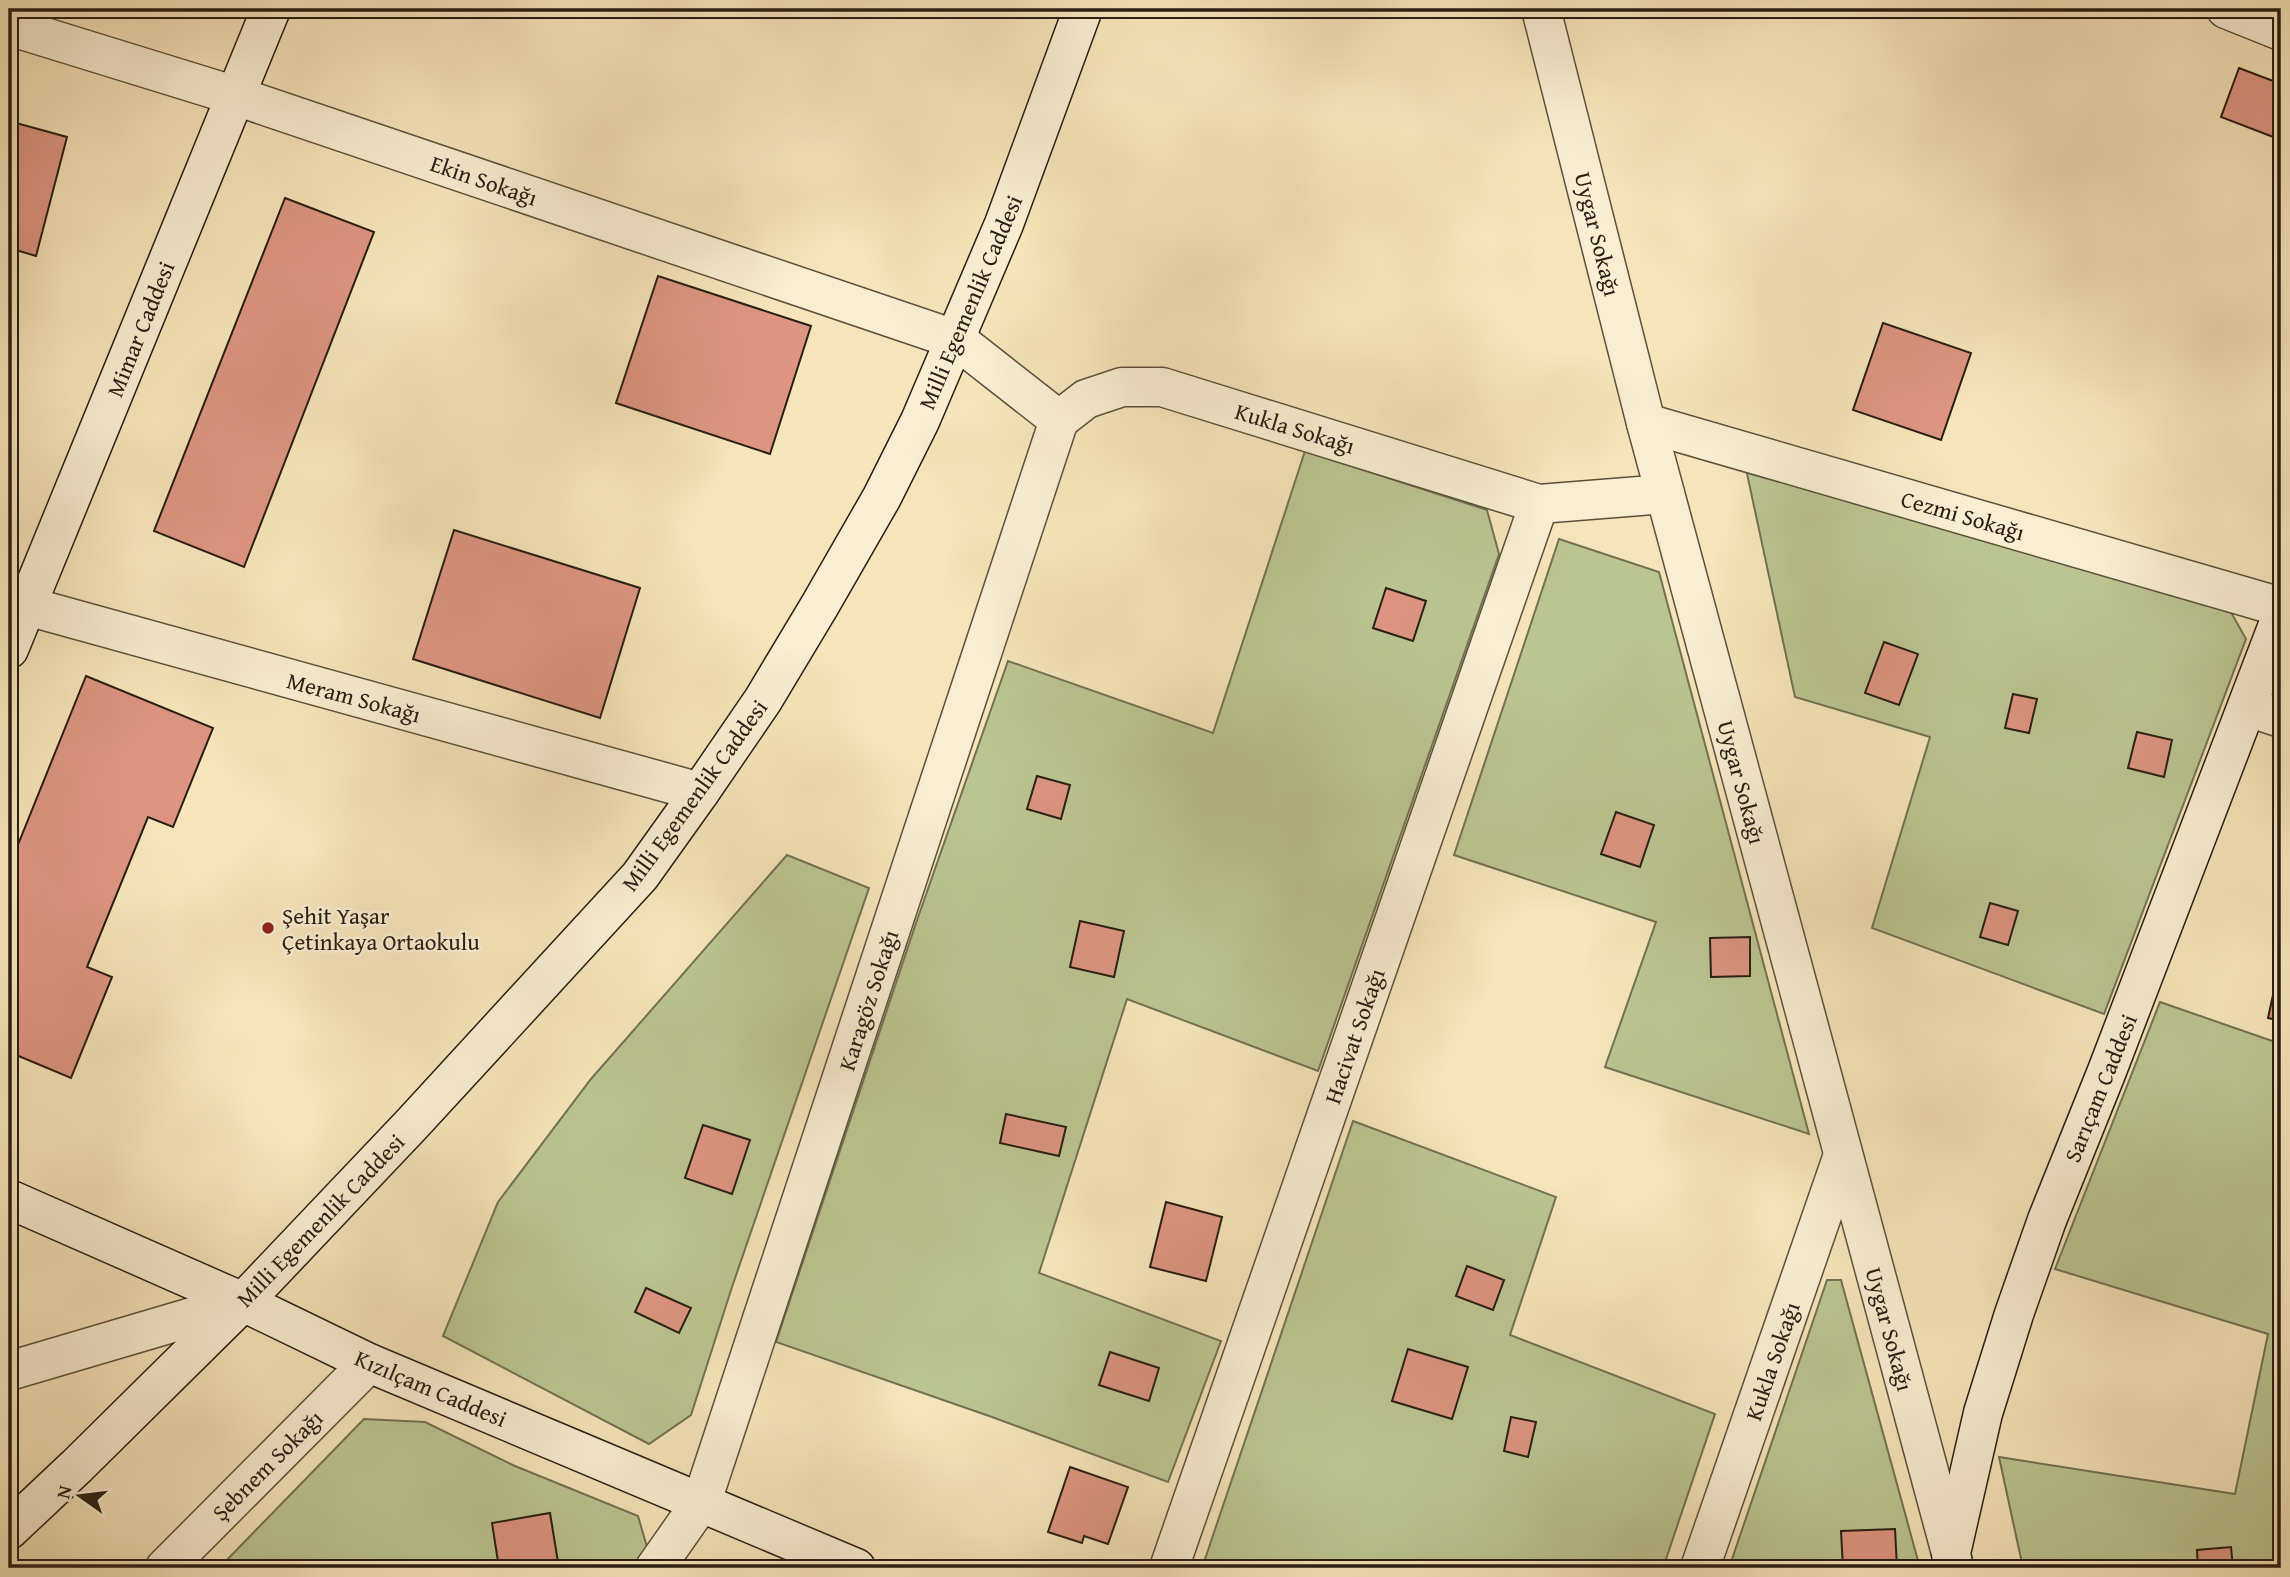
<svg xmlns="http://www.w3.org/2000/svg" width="2290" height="1577" viewBox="0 0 2290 1577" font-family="'Gentium Book Plus',serif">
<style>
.green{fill:#bbc591;stroke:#727252;stroke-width:2}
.building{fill:#dd9581;stroke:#281e12;stroke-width:2}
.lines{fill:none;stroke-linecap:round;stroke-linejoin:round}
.street-casing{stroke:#5c503c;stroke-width:41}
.secondary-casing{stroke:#281e12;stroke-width:41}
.street{stroke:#f9eed2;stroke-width:38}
.secondary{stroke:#f9eed2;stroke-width:38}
.poi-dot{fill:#8f2418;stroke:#f9eed2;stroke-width:2.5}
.labels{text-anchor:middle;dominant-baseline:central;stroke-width:5;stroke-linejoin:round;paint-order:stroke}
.street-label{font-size:23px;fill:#281e12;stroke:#f9eed2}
.poi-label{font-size:23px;fill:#281e12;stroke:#f9eed2;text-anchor:start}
</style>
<rect width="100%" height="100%" fill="#f6e5ba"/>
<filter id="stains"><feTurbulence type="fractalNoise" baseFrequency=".00286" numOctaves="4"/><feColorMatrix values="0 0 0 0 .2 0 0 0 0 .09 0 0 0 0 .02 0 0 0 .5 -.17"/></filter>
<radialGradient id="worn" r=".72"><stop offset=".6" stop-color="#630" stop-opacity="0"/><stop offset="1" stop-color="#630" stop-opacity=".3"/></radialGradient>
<g class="green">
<path d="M1305,451L1487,510L1499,554L1318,1071L1127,999L1039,1273L1221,1341L1168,1482L992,1417L776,1342L916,923L1008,661L1213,733Z"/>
<path d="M1746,469L2227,605L2246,639L2104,1014L1872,928L1930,737L1795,697Z"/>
<path d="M1559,539L1659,572L1809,1134L1605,1067L1656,922L1454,855Z"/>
<path d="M787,855L869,888L732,1287L691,1415L649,1444L443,1336L498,1202L591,1079Z"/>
<path d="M2160,1002L2281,1044V1568H2023L1999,1457L2235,1494L2268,1334L2055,1269Z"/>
<path d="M1353,1121L1556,1197L1510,1335L1715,1414L1663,1568H1202Z"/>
<path d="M1827,1280H1841L1920,1568H1729Z"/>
<path d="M364,1419L425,1422L515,1466L638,1516L647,1547L631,1568H219Z"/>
</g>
<g class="building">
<path d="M2239,68L2281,84V140L2221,117Z"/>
<path d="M9,121L67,137L36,256L9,248Z"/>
<path d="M285,198L374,232L244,567L154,531Z"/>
<path d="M658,276L811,326L770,454L616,403Z"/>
<path d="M1883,323L1971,353L1941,440L1853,410Z"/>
<path d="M454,530L640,588L600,718L413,659Z"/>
<path d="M1386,588L1426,601L1413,641L1373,628Z"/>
<path d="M1884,642L1918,654L1899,705L1865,693Z"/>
<path d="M86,676L213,728L173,827L148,817L87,967L112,977L71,1078L9,1052V867Z"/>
<path d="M2013,694L2037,699L2029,733L2005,728Z"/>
<path d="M2137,732L2172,740L2164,777L2128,768Z"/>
<path d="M1037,776L1070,785L1061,819L1027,809Z"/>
<path d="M1616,812L1654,825L1640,867L1601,854Z"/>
<path d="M1990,903L2018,911L2008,945L1980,937Z"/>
<path d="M1080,921L1124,931L1114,977L1070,967Z"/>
<path d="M1750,937V976L1711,977L1710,938Z"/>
<path d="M2278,972H2281V1021L2268,1018Z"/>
<path d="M1006,1114L1066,1127L1059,1156L1000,1143Z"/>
<path d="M703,1125L750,1140L732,1194L685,1178Z"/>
<path d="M1166,1202L1222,1217L1206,1281L1150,1267Z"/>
<path d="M1467,1266L1504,1280L1493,1310L1456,1296Z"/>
<path d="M646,1288L691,1308L679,1333L635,1312Z"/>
<path d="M1408,1349L1468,1367L1452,1419L1392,1401Z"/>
<path d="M1110,1352L1159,1368L1149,1401L1099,1385Z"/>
<path d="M1511,1417L1536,1422L1528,1457L1504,1451Z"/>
<path d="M1070,1467L1128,1487L1108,1544L1084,1536L1082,1543L1048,1532Z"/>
<path d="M550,1513L559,1568H499L492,1523Z"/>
<path d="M1895,1529L1897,1568H1843L1841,1531Z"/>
<path d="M2231,1547L2233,1568H2198L2197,1550Z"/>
</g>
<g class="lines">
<g class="street-casing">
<g id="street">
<path d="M1541,9L1646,423L1951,1553"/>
<path d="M2226,9L2281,31"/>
<path d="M9,26L236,96L957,340L1059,420L1086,399L1122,387H1162L1539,504L1665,494"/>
<path d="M1646,423L2281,607"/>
<path d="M9,601L700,792"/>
<path d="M2248,707L2281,718"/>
<path d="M9,1371L243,1302"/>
<path d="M165,1568L369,1363"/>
<path d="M655,1568L702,1501L1059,420"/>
<path d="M1169,1568L1539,504"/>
<path d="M1700,1568L1843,1155"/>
</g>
</g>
<g class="secondary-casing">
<g id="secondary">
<path d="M9,649L271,9"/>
<path d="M9,1199L243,1302L369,1363L856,1568"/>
<path d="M9,1530L77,1466L243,1302L412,1124L640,876L700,792L763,700L820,605L882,497L920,421L1004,224L1083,9"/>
<path d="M1954,1568L1951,1553L1983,1413L2014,1314L2047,1220L2107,1071L2281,617"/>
</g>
</g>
<use href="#street" class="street"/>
<use href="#secondary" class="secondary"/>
</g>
<circle class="poi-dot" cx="268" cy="928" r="7"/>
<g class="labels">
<g class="street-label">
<text transform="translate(484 180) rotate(19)">Ekin Sokağı</text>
<text transform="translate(1598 234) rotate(76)">Uygar Sokağı</text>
<text transform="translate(970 302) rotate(-67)">Milli Egemenlik Caddesi</text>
<text transform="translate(140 329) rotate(-68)">Mimar Caddesi</text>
<text transform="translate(1295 428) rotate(17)">Kukla Sokağı</text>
<text transform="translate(1963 515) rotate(16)">Cezmi Sokağı</text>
<text transform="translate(354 697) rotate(15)">Meram Sokağı</text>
<text transform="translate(1742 782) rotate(75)">Uygar Sokağı</text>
<text transform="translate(694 795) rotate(-54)">Milli Egemenlik Caddesi</text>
<text transform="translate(868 1000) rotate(-72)">Karagöz Sokağı</text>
<text transform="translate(1354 1036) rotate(-71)">Hacivat Sokağı</text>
<text transform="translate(2100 1088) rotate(-68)">Sarıçam Caddesi</text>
<text transform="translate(320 1220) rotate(-46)">Milli Egemenlik Caddesi</text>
<text transform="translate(1890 1329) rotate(75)">Uygar Sokağı</text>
<text transform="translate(1772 1361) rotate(-71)">Kukla Sokağı</text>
<text transform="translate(431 1388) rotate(23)">Kızılçam Caddesi</text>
<text transform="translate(267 1465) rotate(-45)">Şebnem Sokağı</text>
</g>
<g class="poi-label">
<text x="282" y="915">Şehit Yaşar<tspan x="282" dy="26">Çetinkaya Ortaokulu</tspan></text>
</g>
</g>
<rect width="2290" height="1577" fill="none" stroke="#f6e5ba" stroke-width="35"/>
<rect x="10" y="10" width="2269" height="1556" fill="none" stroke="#281e12" stroke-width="3.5"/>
<rect x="18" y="18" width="2255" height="1542" fill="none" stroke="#281e12" stroke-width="2"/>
<g transform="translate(80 1496) rotate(284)" stroke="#f9eed2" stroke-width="5" paint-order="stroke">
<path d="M0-5L12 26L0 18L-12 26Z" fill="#281e12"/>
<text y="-10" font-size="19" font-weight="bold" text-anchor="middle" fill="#281e12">N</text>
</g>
<rect width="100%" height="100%" filter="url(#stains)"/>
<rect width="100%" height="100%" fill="url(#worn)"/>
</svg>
